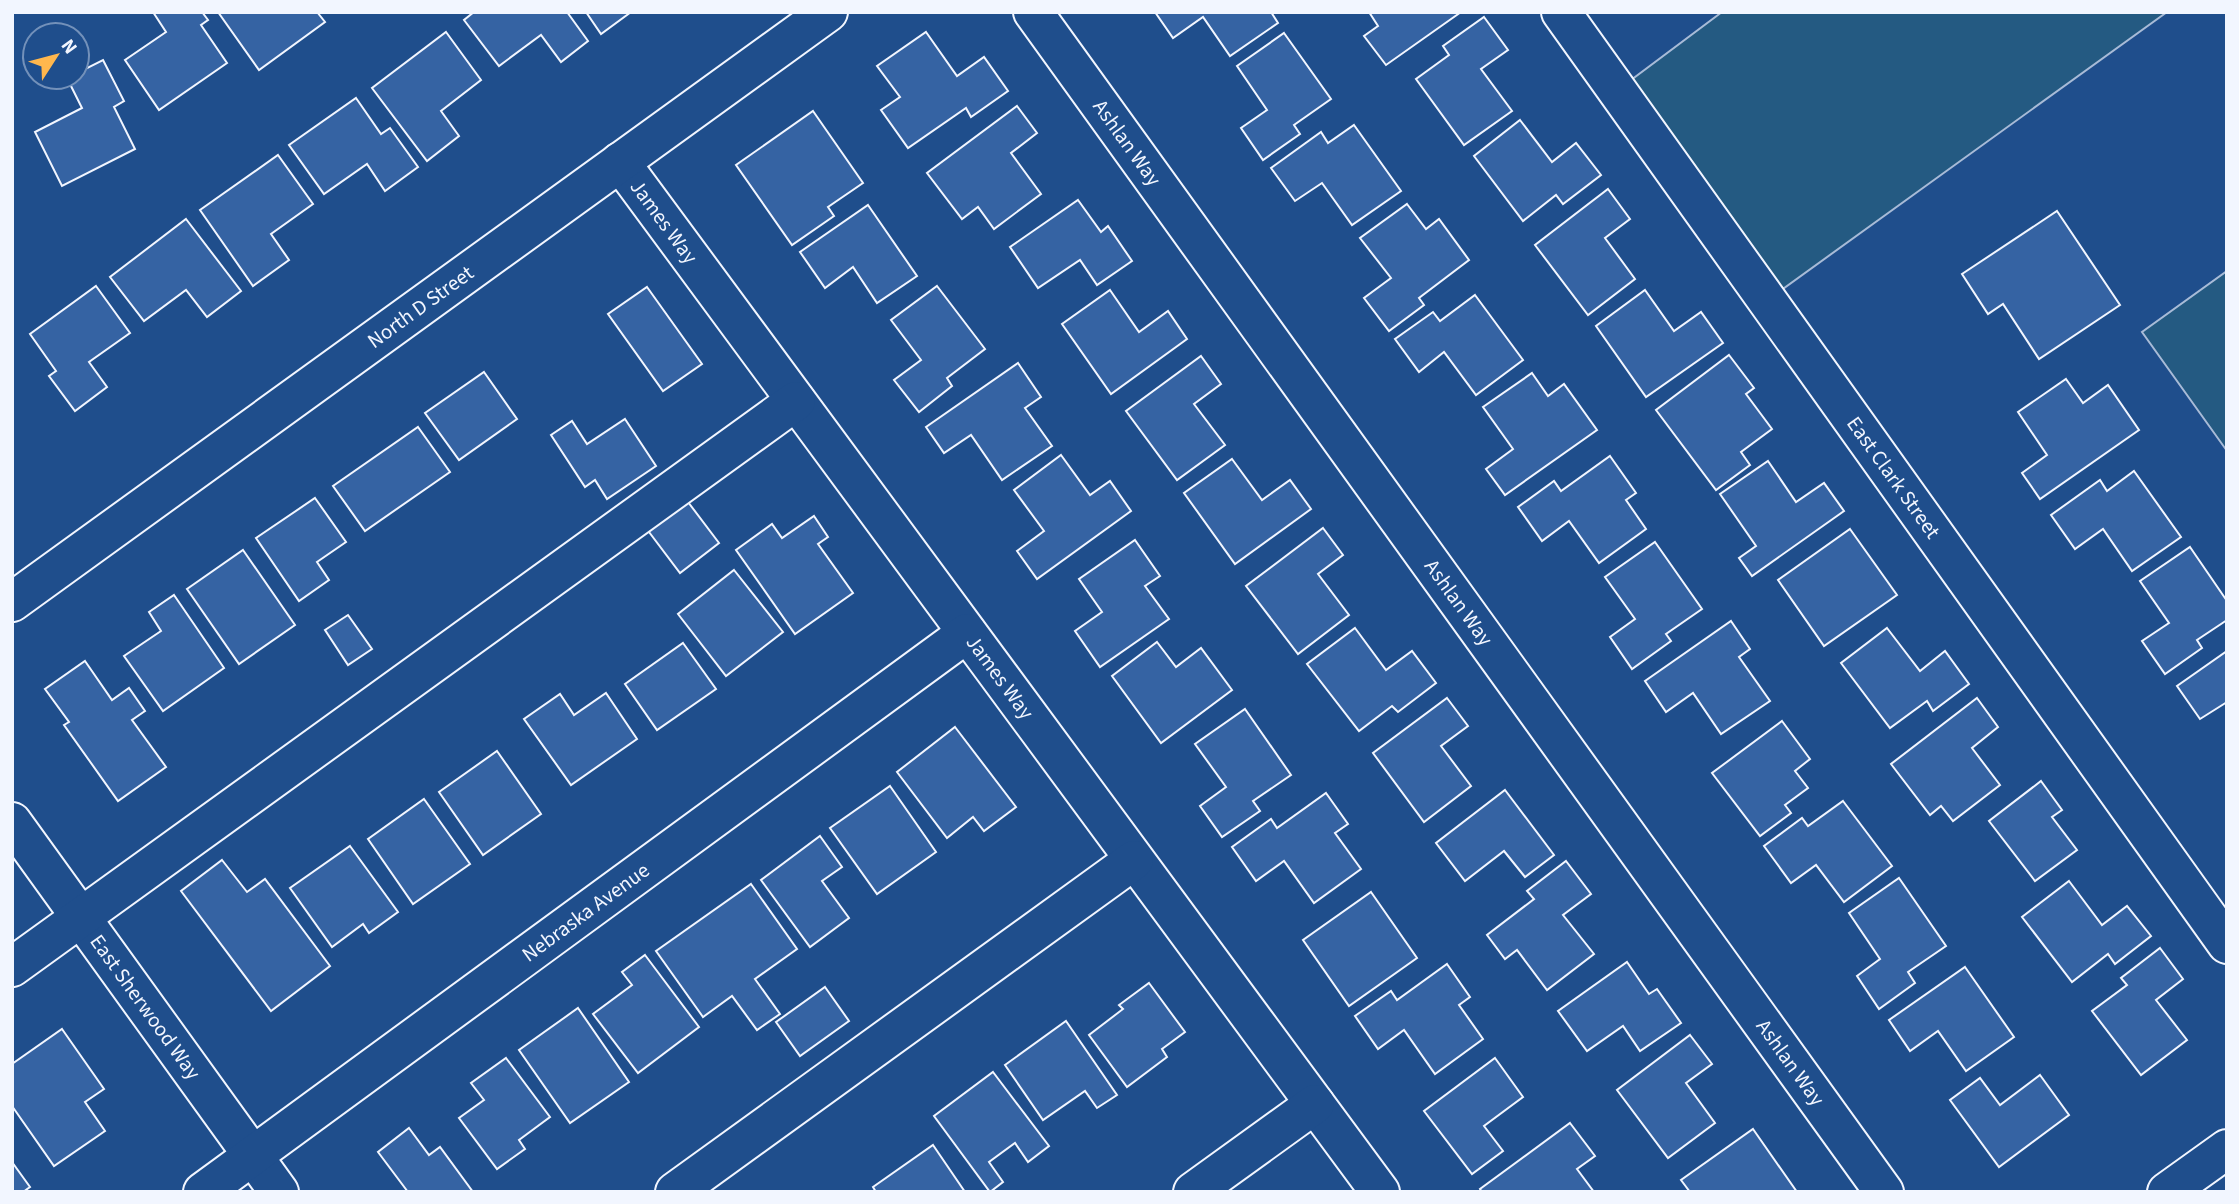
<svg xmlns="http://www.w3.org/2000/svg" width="2239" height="1204" viewBox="0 0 2239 1204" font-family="'Source Sans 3',sans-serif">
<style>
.green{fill:#245a82;stroke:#a8bbd7;stroke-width:2}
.building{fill:#3563a3;stroke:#f2f6ff;stroke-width:2}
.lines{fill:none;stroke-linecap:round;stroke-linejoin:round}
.minor-casing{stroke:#f2f6ff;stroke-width:42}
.minor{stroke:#1f4e8c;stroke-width:38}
.labels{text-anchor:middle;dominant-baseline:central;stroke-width:5;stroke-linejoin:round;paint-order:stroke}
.street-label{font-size:21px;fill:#f2f6ff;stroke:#1f4e8c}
</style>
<rect width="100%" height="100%" fill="#1f4e8c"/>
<g class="green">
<path d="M1722,12H2167L1755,309L1603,101Z"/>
<path d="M2227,271V451L2142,332Z"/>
</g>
<g class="building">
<path d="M153,12H202L208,20L201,25L227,63L159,110L125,60L166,32Z"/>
<path d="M218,12H317L325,22L259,70Z"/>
<path d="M474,12H567L588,41L561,62L541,35L499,66L464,20Z"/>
<path d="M586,12H631L601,34Z"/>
<path d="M1155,12H1271L1278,23L1230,56L1203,17L1173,38Z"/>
<path d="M1369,12H1461L1386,65L1364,36L1378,26Z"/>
<path d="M1484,17L1508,50L1481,69L1512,111L1464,145L1416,79L1449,55L1443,46Z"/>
<path d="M446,32L481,80L441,111L459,136L427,161L372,88Z"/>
<path d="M926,32L957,76L984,57L1008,91L971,117L966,108L908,148L881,110L900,97L877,66Z"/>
<path d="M1284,33L1331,99L1294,125L1300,134L1263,160L1241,128L1267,110L1237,66Z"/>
<path d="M103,60L124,101L114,107L135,149L62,186L35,132L82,108L67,78L77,77V73Z"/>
<path d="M356,98L381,134L390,128L418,167L385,191L367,164L324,194L289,145Z"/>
<path d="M1017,106L1037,133L1011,153L1041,194L994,229L978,207L962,219L927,173Z"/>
<path d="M813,111L863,183L828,207L834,216L792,245L736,165Z"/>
<path d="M1520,120L1552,162L1576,143L1601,175L1563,204L1556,195L1523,221L1474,156Z"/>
<path d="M1354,125L1401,191L1352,225L1322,183L1295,201L1271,168L1321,132L1328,143Z"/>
<path d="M278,155L313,204L271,234L289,260L253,286L200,210Z"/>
<path d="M1608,189L1630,219L1605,238L1635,279L1588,315L1535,245Z"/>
<path d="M1078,200L1101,232L1108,226L1132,261L1097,285L1080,260L1038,288L1010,247Z"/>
<path d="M1407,204L1426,229L1439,219L1469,260L1419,298L1424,305L1389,331L1364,298L1391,278L1360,238Z"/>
<path d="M868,205L917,276L877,303L853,267L825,288L800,252Z"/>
<path d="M2057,211L2120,305L2039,359L2003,304L1988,314L1962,274Z"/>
<path d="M186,219L241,291L207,317L186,290L144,321L110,277Z"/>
<path d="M96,286L130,333L89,362L107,387L75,411L49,376L56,371L30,334Z"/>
<path d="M937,286L985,349L947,378L952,386L919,412L894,380L921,360L891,320Z"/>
<path d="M647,287L702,364L663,391L608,314Z"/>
<path d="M1110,290L1139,332L1168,311L1187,339L1111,394L1062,324Z"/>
<path d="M1645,290L1674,331L1701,312L1723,343L1646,397L1596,326Z"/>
<path d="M1475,295L1523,360L1476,395L1444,352L1419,372L1395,339L1433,312L1440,321Z"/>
<path d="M1729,355L1754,388L1746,394L1772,429L1741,452L1750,465L1716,490L1656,410Z"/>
<path d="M1201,356L1221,384L1194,404L1225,445L1177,480L1126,411Z"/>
<path d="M1018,363L1041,397L1025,408L1052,446L1002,480L971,435L944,453L926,427Z"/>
<path d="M484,372L517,419L459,460L425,413Z"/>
<path d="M1532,373L1548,396L1564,384L1597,430L1505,495L1486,469L1513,449L1483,407Z"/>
<path d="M2066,379L2083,403L2108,385L2139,430L2040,499L2022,473L2047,455L2018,412Z"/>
<path d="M625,419L656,466L607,499L595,480L585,487L551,435L572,421L587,444Z"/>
<path d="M418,427L450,472L365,531L333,486Z"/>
<path d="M1061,455L1090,495L1110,481L1131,511L1037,579L1017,551L1044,531L1014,490Z"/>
<path d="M1610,456L1636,493L1626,500L1646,529L1599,563L1569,521L1542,541L1518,507L1554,481L1561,491Z"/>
<path d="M1232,459L1262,500L1290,480L1311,509L1235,564L1184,493Z"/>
<path d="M1768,461L1796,502L1824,483L1844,511L1752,576L1739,558L1756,546L1720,494Z"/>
<path d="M2134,471L2181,537L2132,571L2103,529L2075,549L2051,515L2100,480L2107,491Z"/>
<path d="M315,498L346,542L317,562L329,580L299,601L256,538Z"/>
<path d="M685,498L719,543L680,573L646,528Z"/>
<path d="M814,516L828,537L818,544L853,593L795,634L736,550L772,524L782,538Z"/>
<path d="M1323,528L1343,555L1318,574L1349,615L1298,654L1246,586Z"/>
<path d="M1850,529L1897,595L1824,646L1778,580Z"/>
<path d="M1135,540L1160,576L1145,586L1169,619L1100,667L1075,631L1102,612L1079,579Z"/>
<path d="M1655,542L1702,609L1666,634L1671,641L1632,669L1610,637L1635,619L1605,577Z"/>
<path d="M2190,547L2227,601V620L2197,640L2202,648L2165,674L2142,641L2169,623L2140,581Z"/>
<path d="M243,550L295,625L239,664L187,589Z"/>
<path d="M734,570L783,632L726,676L678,614Z"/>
<path d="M174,595L224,668L163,711L124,656L161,631L149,612Z"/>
<path d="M348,615L372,649L348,665L325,630Z"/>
<path d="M1731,621L1750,649L1739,657L1770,701L1721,734L1693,693L1666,712L1645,681Z"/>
<path d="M1355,628L1386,670L1412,651L1436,683L1398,712L1392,706L1359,731L1307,664Z"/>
<path d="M1887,628L1920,671L1945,651L1969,684L1933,711L1927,701L1890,728L1841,663Z"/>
<path d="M1157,642L1176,667L1201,648L1232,690L1161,743L1112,676Z"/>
<path d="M683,643L716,689L657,730L625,684Z"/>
<path d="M2227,651V702L2200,719L2177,686Z"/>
<path d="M85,661L112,700L129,688L145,711L132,720L166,767L118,801L64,725L69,722L45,689Z"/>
<path d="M606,693L637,739L571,785L524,719L560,694L574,715Z"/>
<path d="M1447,698L1468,726L1441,746L1471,786L1424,822L1373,753Z"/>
<path d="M1977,698L1998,727L1972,748L2000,785L1953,821L1941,806L1930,815L1891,764Z"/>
<path d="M1245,709L1291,775L1253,801L1260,811L1222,837L1200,806L1226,787L1195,744Z"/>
<path d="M1782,721L1810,759L1795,771L1808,788L1785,805L1791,813L1760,836L1712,773Z"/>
<path d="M955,727L1016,807L984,831L973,817L947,838L897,772Z"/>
<path d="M497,751L541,814L483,855L439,792Z"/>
<path d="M2041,781L2062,810L2052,817L2077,850L2035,881L1989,821Z"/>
<path d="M890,786L936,852L877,894L830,828Z"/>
<path d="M1505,790L1554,855L1525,877L1504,851L1465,881L1436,843Z"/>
<path d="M1326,793L1348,824L1335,833L1361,869L1314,903L1284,861L1256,881L1232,847L1271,819L1277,828Z"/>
<path d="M424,799L470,864L413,904L368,839Z"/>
<path d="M1843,801L1892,866L1844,902L1816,865L1791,883L1764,846L1802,818L1808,826Z"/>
<path d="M820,836L842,867L822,881L849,918L810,947L761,880Z"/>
<path d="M350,846L398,912L369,933L363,924L332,947L290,888Z"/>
<path d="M222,860L247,892L265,879L330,966L271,1011L181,891Z"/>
<path d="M1566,861L1591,894L1563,915L1594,954L1547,990L1517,950L1505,959L1487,935L1534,899L1527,891Z"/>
<path d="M1899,878L1946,946L1908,972L1915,983L1879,1009L1857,976L1880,959L1849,913Z"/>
<path d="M2069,881L2102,925L2127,906L2151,936L2115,964L2108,954L2072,982L2022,917Z"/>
<path d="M751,884L797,949L755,979L780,1014L757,1030L732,996L703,1017L656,951Z"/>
<path d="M1371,892L1417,958L1349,1006L1303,940Z"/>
<path d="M2160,948L2183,979L2156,1000L2187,1040L2141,1075L2092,1011L2127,985L2121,978Z"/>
<path d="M645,955L699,1027L638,1073L593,1014L632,985L622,972Z"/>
<path d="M1627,962L1649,994L1657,989L1681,1023L1640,1051L1623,1026L1587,1051L1558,1011Z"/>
<path d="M1447,964L1470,997L1459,1005L1483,1039L1435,1074L1404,1030L1378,1049L1355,1016L1391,991L1397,1000Z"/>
<path d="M1965,967L2014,1037L1966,1071L1938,1031L1910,1051L1889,1020Z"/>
<path d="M1149,983L1185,1032L1162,1049L1167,1057L1127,1087L1089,1035L1123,1009L1119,1005Z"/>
<path d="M825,987L849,1021L800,1056L776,1022Z"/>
<path d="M578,1008L629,1082L570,1123L519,1050Z"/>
<path d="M1066,1021L1117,1095L1097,1108L1085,1091L1043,1120L1005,1065Z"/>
<path d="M62,1029L104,1089L85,1102L105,1131L54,1166L12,1106V1064Z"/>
<path d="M1690,1035L1712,1064L1686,1083L1715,1123L1668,1158L1617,1090Z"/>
<path d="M506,1058L550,1117L519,1140L525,1149L497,1169L459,1118L484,1100L471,1083Z"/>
<path d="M1495,1058L1523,1097L1484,1126L1503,1151L1472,1174L1424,1111Z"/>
<path d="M993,1072L1049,1146L1028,1162L1015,1143L989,1162L1003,1182L990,1192L934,1116Z"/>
<path d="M2040,1075L2069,1115L1999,1167L1950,1100L1980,1078L2000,1105Z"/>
<path d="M1570,1123L1595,1156L1577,1169L1594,1192H1482L1480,1189Z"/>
<path d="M409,1128L429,1155L440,1147L473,1192H408L378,1152Z"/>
<path d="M1753,1129L1797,1192H1690L1681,1180Z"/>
<path d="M933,1145L965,1192H876L873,1187Z"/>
<path d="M12,1162L30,1187L23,1192H12Z"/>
</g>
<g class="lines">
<g class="minor-casing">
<g id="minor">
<path id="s1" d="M1033,12L1884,1192"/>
<path id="s2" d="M1561,12L2227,944"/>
<path id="s3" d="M620,162L1380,1192"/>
<path id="s4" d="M12,602L828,12"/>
<path id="s5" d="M12,822L279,1192"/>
<path d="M12,967L796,401"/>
<path id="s6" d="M203,1192L967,633"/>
<path d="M675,1192L1134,860"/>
<path d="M1193,1192L1315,1104"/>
<path d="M2167,1192L2227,1149"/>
</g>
</g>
<use href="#minor" class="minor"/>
</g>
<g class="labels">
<g class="street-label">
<text stroke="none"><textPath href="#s1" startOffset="161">Ashlan Way</textPath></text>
<text stroke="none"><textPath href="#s3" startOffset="74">James Way</textPath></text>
<text stroke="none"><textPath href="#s4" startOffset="504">North D Street</textPath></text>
<text stroke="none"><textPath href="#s2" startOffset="572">East Clark Street</textPath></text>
<text stroke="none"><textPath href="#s1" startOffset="728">Ashlan Way</textPath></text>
<text stroke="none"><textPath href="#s3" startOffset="640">James Way</textPath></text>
<text stroke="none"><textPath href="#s6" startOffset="474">Nebraska Avenue</textPath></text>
<text stroke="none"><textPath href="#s5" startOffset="228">East Sherwood Way</textPath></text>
<text stroke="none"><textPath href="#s1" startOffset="1295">Ashlan Way</textPath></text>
</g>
</g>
<rect width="2239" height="1204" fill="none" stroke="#f2f6ff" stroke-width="28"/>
<g transform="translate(56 56) rotate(54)"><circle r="33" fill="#1f4e8c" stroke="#7391ba" stroke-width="2"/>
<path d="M0-5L12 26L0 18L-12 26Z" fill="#ffb74d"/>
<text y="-10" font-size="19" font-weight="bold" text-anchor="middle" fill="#f2f6ff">N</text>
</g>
</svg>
